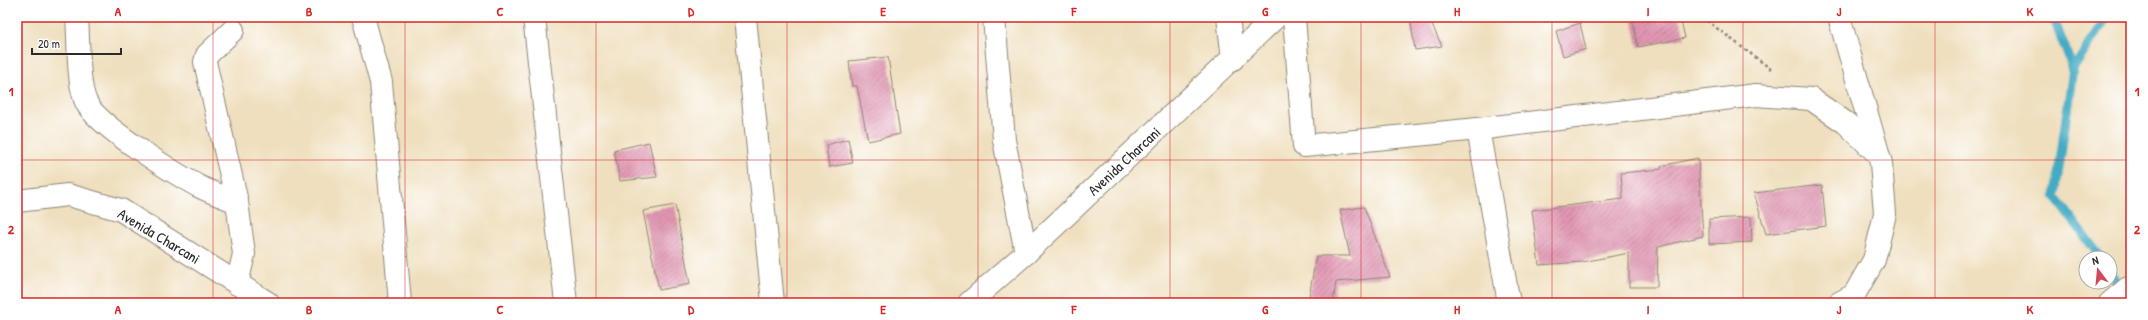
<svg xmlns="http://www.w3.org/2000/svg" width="2148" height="320" viewBox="0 0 2148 320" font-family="'Patrick Hand',sans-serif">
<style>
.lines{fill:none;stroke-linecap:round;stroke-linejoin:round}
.stream{stroke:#45abc4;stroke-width:9}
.building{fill:url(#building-hatch)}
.minor-casing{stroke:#8d8574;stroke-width:24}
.major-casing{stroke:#8d8574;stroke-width:24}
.path{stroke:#8d8574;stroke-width:2.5;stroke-dasharray:3 3;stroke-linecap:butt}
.minor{stroke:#fff;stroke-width:22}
.major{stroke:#fff;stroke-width:22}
.grid{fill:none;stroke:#d62828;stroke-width:1;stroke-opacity:0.55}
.labels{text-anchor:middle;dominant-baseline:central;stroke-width:3.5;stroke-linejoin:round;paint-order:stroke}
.street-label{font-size:15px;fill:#2b2b2b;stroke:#fff}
.neatline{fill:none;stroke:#d62828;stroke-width:1.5}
.grid-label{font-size:13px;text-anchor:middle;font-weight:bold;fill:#d62828}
</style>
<defs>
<pattern id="building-hatch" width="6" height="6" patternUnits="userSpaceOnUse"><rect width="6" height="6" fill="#e196b2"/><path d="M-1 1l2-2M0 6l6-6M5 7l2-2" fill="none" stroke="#b77b91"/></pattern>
</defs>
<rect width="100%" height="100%" fill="#fff"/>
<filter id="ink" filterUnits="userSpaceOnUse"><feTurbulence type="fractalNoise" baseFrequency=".025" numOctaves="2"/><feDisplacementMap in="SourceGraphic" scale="8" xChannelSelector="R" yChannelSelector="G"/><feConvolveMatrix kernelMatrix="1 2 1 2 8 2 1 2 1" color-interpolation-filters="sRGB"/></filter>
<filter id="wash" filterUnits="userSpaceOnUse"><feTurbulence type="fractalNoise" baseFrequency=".012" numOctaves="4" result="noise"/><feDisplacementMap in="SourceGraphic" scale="16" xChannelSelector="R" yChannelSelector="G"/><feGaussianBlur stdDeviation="0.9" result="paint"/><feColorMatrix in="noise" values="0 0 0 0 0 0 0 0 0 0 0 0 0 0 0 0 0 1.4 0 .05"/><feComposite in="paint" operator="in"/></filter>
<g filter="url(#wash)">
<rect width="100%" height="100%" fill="#efdfbe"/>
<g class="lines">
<g class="stream">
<path d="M2053,17L2073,69L2055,196L2101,258"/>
<path d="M2073,69L2107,17"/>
<path d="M2110,271L2116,279L2115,296"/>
</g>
</g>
<g id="blocks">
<g class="building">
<path d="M1410,17H1428L1442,46L1415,50Z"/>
<path d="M1632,17H1680L1685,38L1638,47Z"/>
<path d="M1580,23L1586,49L1563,56L1556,31Z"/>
<path d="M888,57L900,134L868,141L857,86H852L849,61Z"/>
<path d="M848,139L853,163L829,167L826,145Z"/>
<path d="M649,142L657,177L620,181L614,150Z"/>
<path d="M1698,158L1703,236L1658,247L1657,287H1629V253L1582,262L1539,265L1532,210L1623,199L1621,173L1661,169V166Z"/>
<path d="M1822,185L1826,226L1766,234L1754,193Z"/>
<path d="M675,205L690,284L659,290L643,211Z"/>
<path d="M1364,207L1390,277L1336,282L1333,303H1308L1316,256H1350L1340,210Z"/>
<path d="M1751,217L1752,242L1709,244V219Z"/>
</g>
</g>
</g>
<g filter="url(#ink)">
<use href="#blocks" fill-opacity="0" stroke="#8d8574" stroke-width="1"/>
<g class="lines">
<g class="minor-casing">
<g id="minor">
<path d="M77,17C79,40 77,82 86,102C96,125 174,173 198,186C210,192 224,197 237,202"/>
<path d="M363,17L381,82L400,303"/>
<path d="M534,17L566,303"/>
<path d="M745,17L773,303"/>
<path d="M994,17L1004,140L1026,253"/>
<path d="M1228,17L1233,59"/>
<path d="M1294,17L1304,146L1478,129L1756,95L1811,99L1846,123L1878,154"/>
<path d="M1839,17L1881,163L1885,214L1874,260L1854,295L1839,303"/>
<path d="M233,30L207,55L205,62L237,202L244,254L237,284"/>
<path d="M1478,129L1509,303"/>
<path d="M2110,303L2128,288H2131"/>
</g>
</g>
<g class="major-casing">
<g id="major">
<path d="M17,201L68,195L121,210L268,303"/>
<path d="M969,303L1026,253L1276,17"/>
</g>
</g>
<g class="path">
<path d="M1702,17L1771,69"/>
<path d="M2121,17L2131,26"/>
</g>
<use href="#minor" class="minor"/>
<use href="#major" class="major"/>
</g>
</g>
<path class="grid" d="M213,17V303M405,17V303M596,17V303M787,17V303M978,17V303M1170,17V303M1361,17V303M1552,17V303M1743,17V303M1935,17V303M17,160H2131"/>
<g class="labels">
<g class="street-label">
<text transform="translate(1124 161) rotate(-43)">Avenida Charcani</text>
<text transform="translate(159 236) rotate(31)">Avenida Charcani</text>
</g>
</g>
<rect width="2148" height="320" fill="none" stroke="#fff" stroke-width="44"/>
<g transform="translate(2098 270) rotate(344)"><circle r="19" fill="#ffffff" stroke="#aaaaaa"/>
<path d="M0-3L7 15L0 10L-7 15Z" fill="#d1495b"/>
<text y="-6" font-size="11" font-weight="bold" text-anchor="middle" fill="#2b2b2b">N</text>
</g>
<path d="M32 48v6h89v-6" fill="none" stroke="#2b2b2b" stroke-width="2"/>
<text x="38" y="48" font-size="12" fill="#2b2b2b" stroke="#ffffff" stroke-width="3" paint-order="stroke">20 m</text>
<rect x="22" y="22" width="2104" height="276" class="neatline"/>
<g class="grid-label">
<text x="118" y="16">A</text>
<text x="309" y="16">B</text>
<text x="500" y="16">C</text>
<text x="691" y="16">D</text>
<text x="883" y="16">E</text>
<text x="1074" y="16">F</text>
<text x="1265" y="16">G</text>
<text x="1457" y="16">H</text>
<text x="1648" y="16">I</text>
<text x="1839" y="16">J</text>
<text x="2030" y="16">K</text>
<text x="11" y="96">1</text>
<text x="2137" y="96">1</text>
<text x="11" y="234">2</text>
<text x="2137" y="234">2</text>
<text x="118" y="314">A</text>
<text x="309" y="314">B</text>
<text x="500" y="314">C</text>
<text x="691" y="314">D</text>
<text x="883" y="314">E</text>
<text x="1074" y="314">F</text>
<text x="1265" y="314">G</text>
<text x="1457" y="314">H</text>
<text x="1648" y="314">I</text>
<text x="1839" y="314">J</text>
<text x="2030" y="314">K</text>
</g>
</svg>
